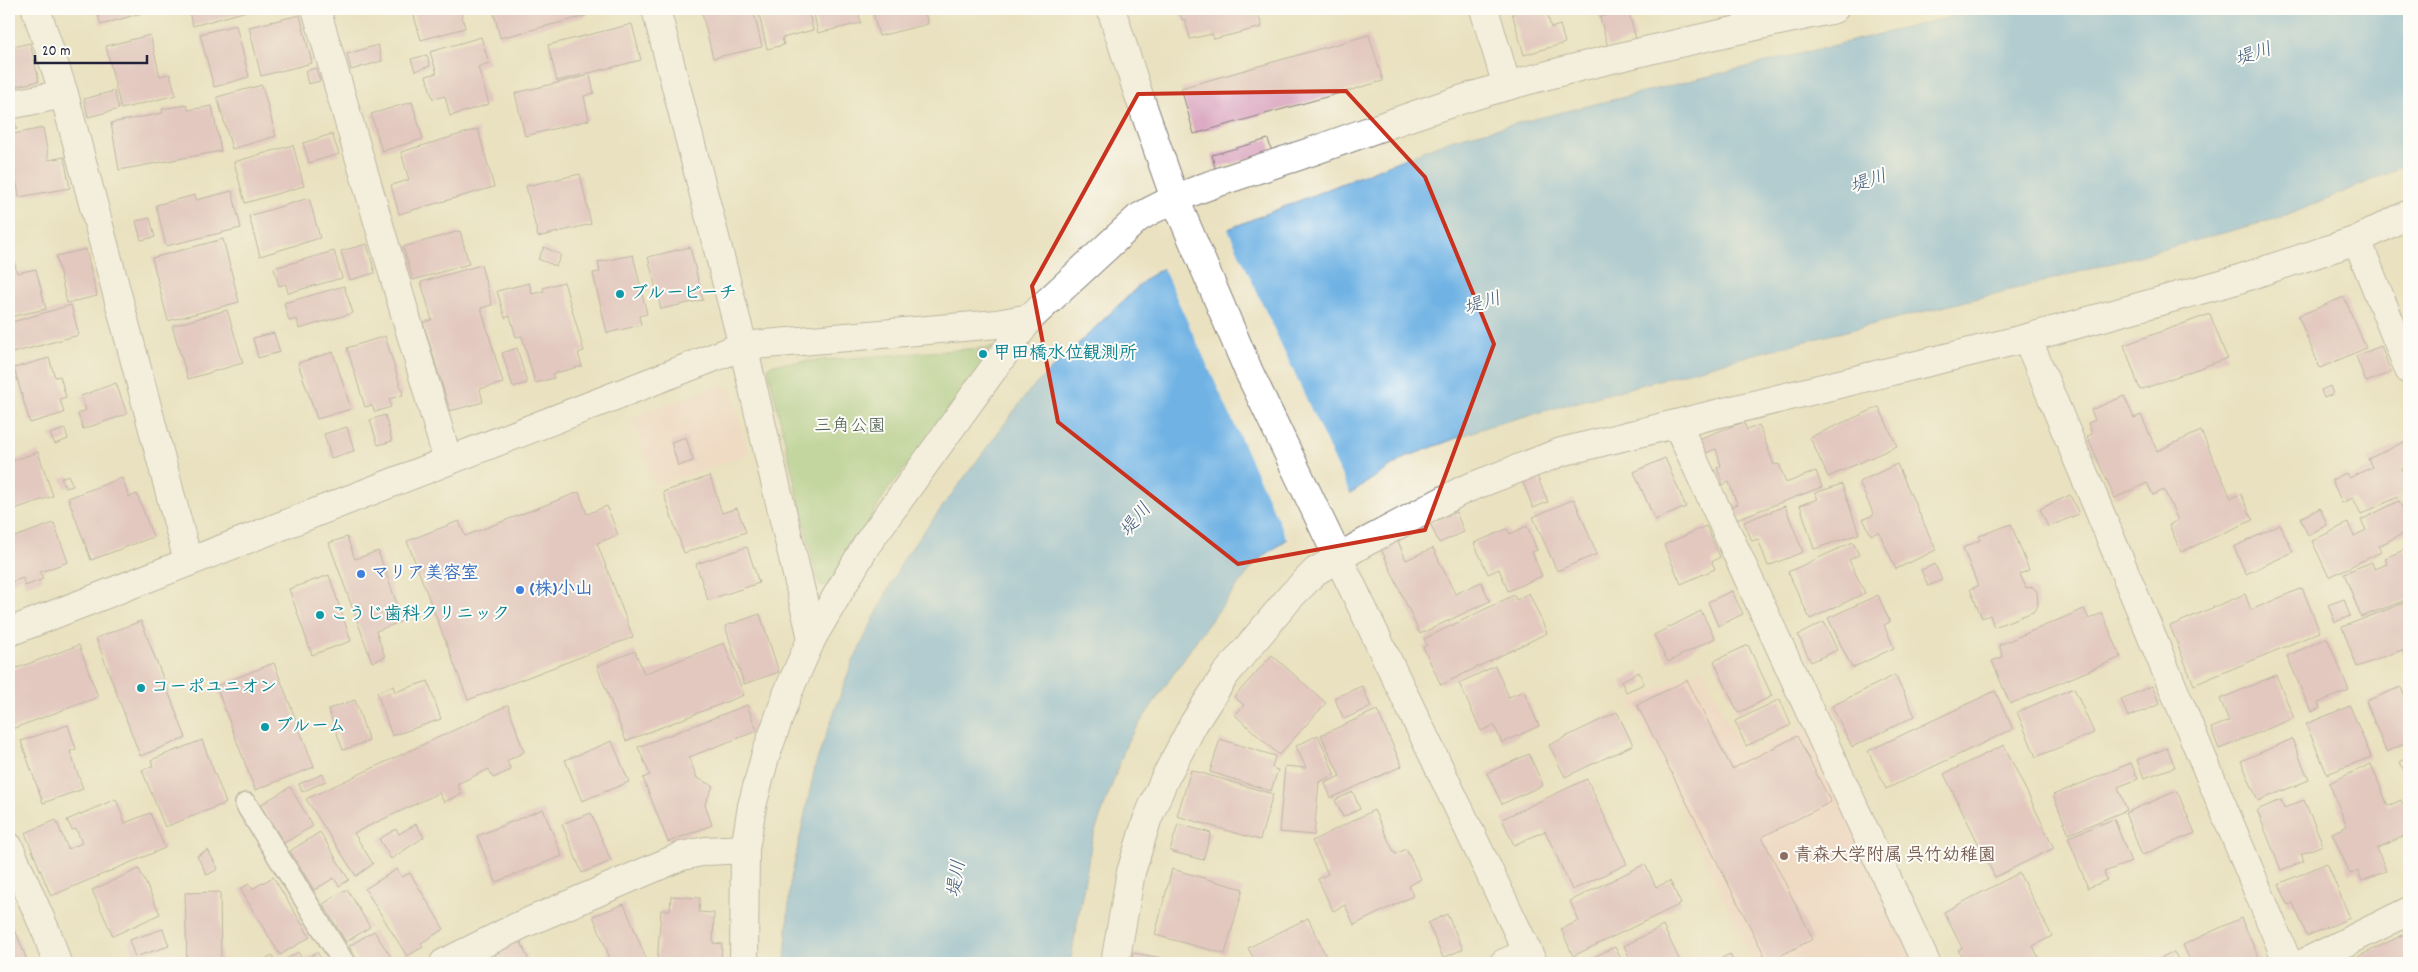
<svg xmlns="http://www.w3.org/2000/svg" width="2418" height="972" viewBox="0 0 2418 972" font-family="Dekko,'Klee One',sans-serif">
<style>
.built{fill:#f7d0cb}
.green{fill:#94c879;stroke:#5b755a}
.water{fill:#6fb2e4;stroke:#486a90}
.pier{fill:#eae1c0}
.building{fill:#dba8c1}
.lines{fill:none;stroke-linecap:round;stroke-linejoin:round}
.lane-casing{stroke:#86827e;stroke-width:24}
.street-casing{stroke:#86827e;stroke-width:30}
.secondary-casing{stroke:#86827e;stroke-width:30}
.lane{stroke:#fff;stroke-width:21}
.street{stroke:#fff;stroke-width:28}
.secondary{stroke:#fff;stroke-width:28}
.marked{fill:none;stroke:#c8321e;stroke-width:4;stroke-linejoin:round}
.culture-dot{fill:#0f9aa8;stroke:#fdfcf7;stroke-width:2}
.shop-dot{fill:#3f7fe0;stroke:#fdfcf7;stroke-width:2}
.education-dot{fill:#8d6e63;stroke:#fdfcf7;stroke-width:2}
.labels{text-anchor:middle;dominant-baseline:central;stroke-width:4;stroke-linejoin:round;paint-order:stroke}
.culture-label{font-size:18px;font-weight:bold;fill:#0d838f;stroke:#fdfcf7;text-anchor:start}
.park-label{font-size:18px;fill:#4a5c51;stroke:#fdfcf7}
.shop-label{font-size:18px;font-weight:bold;fill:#366cbe;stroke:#fdfcf7;text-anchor:start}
.education-label{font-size:18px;font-weight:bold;fill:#785e54;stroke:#fdfcf7;text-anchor:start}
.water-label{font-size:19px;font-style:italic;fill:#415c7f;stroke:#fdfcf7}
</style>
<rect width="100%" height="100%" fill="#fdfcf7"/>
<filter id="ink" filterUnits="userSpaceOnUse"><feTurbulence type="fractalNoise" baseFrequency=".02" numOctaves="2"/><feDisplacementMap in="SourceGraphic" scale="10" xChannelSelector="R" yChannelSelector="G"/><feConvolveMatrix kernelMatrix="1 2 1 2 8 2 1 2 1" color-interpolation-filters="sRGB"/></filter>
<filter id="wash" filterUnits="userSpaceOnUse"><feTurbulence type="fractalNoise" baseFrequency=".0096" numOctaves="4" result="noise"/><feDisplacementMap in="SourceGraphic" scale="20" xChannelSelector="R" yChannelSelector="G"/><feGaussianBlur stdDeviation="1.12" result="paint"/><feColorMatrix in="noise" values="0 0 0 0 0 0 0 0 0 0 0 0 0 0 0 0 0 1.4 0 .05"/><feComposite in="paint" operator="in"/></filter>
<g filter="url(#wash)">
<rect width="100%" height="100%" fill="#eae1c0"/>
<g class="built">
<path d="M719,386L731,389L748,454L655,486L632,416Z"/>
<path d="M1702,668L1742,754L1804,725L1914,963H1802L1799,959L1790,963H1754L1631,702Z"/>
</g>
<path class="green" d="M994,347L927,441L887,491L829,585L820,586L817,578L768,368L773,364Z"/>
<path class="water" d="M1982,9H2409V162L2386,174L2286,216L2038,283L1758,353L1489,426L1406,457L1358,488L1257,561L1202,632L1128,740L1092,840L1070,963H785L790,883L816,763L852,663L904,558L1030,390L1147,278L1226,230L1453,139Z"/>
<path class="pier" d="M1227,227L1351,496L1288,542L1162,266Z"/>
<g id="blocks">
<g class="building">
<path d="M96,9H147L148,11L101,25Z"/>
<path d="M188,9H254L193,26Z"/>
<path d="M338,9H355L340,14Z"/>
<path d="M412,9H460L465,28L421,40Z"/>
<path d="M493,9H584L586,16L500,38Z"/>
<path d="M701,9H753L762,47L713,58Z"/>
<path d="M758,9H808L813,30L782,38L784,45L767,49Z"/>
<path d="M813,9H858L861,23L818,33Z"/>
<path d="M872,9H924L928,24L879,36Z"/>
<path d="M1179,9H1257L1262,27L1214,39L1212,34L1190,39L1185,19L1182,20Z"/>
<path d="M1511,9H1546L1551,28L1560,25L1565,43L1524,55Z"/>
<path d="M1596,9H1618L1598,15Z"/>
<path d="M1628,10L1636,39L1608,47L1600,17Z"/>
<path d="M300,15L312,63L261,76L249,27Z"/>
<path d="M632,24L641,60L557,81L548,45Z"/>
<path d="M236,25L249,77L214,87L200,34Z"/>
<path d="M150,35L160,76L170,74L176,95L121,109L106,46Z"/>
<path d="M1369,35L1383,81L1194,134L1181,88Z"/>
<path d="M481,37L489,63L478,67L489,104L450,116L445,96L433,99L426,76L437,73L430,52Z"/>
<path d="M30,43L39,81L9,88V48Z"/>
<path d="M378,45L382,61L351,70L347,54Z"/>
<path d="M427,55L430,66L415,71L411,59Z"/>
<path d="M316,68L320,81L308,84L305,71Z"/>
<path d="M590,75L594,93L584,96L589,120L525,136L515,93Z"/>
<path d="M262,85L276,136L232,149L217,97Z"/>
<path d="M114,91L119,109L88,117L84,99Z"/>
<path d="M412,102L423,139L382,151L371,114Z"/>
<path d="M187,105L188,110L212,106L221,151L119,170L111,123L163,113L162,109Z"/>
<path d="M14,118L17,129L9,130V119Z"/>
<path d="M43,128L49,160L64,157L70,188L19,197L9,135Z"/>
<path d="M478,129L494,187L399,214L391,185L409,180L401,152Z"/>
<path d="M332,134L339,154L309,163L303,143Z"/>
<path d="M1268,139L1272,152L1215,168L1212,155Z"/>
<path d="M293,145L304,186L245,203L234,162Z"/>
<path d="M580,174L591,224L538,237L526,186Z"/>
<path d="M232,191L241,228L166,246L156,205L195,195L196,200Z"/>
<path d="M309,198L320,238L260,256L249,216Z"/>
<path d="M150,218L155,237L141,240L136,221Z"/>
<path d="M460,231L469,264L413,280L403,247Z"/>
<path d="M223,239L239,302L168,321L152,258Z"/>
<path d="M367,244L375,273L350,280L341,251Z"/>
<path d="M544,247L561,255L556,266L538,259Z"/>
<path d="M690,247L703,300L661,309L648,257Z"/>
<path d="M86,249L97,296L67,303L56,256Z"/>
<path d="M334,251L342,278L288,293L286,284L279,286L274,268Z"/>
<path d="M633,255L647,314L639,316L641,325L607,333L593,273L600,272L598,262Z"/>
<path d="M14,261L17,273L36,269L46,309L9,317V262Z"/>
<path d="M481,265L492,305L481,308L503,383L480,389L483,402L450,411L423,322L432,320L421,282Z"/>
<path d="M564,282L584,351L578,353L582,366L552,374L554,378L535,383L522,336L516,337L510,316L505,318L497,291L529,283L532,294L544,291L543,288Z"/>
<path d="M344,286L353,313L299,329L297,319L289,321L284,303Z"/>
<path d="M2344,297L2366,348L2320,368L2298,316Z"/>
<path d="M71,305L79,335L9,354V323Z"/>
<path d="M227,310L243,363L188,379L172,326Z"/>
<path d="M2210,314L2227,358L2140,390L2124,345Z"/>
<path d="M274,333L280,352L258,358L253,338Z"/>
<path d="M385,336L403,395L389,399L391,407L375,412L372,405L365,407L347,348Z"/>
<path d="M2381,346L2391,372L2366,382L2356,356Z"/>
<path d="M517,348L527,383L513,387L502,353Z"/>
<path d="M988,349L989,358L978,359L977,350Z"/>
<path d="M333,352L351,409L317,419L298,363Z"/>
<path d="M49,358L55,377L60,376L66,397L60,399L64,413L30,423L14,368Z"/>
<path d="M116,383L127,414L83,429L78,414L86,410L81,396Z"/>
<path d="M2330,386L2333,394L2324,398L2321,390Z"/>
<path d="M2124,396L2134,418L2141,415L2157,451L2201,431L2231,498L2241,494L2253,520L2181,552L2169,525L2178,520L2164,490L2153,495L2147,483L2115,498L2087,437L2092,434L2088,423L2095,420L2091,410Z"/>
<path d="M1879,407L1897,446L1828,477L1810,437Z"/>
<path d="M385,415L392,441L378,445L370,420Z"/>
<path d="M1744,422L1747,430L1759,425L1774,465L1779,464L1786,483L1816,471L1822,487L1734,520L1730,507L1737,504L1729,482L1723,485L1717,468L1721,466L1716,449L1703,454L1698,439Z"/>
<path d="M347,427L354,451L331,458L324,434Z"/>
<path d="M65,429L68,439L55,444L50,434Z"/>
<path d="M686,437L693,461L678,466L671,442Z"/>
<path d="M2406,441L2409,448V464L2401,468L2409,485V492L2361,514L2353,498L2342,503L2332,480L2346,473L2349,478L2372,467L2368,459Z"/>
<path d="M38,452L53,496L9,511V462Z"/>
<path d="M1665,458L1686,507L1655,520L1634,472Z"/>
<path d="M1897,464L1936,550L1896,569L1879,532L1871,535L1863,519L1874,515L1859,482Z"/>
<path d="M68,475L73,486L65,488L61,478Z"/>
<path d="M710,476L722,513L737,508L746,532L684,553L663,492Z"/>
<path d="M1537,476L1548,502L1533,508L1523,482Z"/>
<path d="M122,478L129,497L137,494L153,537L91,560L68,498Z"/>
<path d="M1842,484L1859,534L1814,549L1800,505L1818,499L1815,493Z"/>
<path d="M579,492L587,514L607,506L618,535L597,543L633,637L468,700L407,541L459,521L465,536Z"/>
<path d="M2070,495L2079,514L2048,527L2040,509Z"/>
<path d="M1574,499L1597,554L1557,571L1533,517Z"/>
<path d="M2399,501L2409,520V531L2378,546L2381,552L2329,577L2312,541L2348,523L2354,536L2366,530L2361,520Z"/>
<path d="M1785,506L1803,552L1768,566L1758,539L1752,541L1744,522Z"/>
<path d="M2320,508L2327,525L2308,535L2300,518Z"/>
<path d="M1456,512L1464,532L1439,543L1430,523Z"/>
<path d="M54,523L68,562L40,572L43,579L25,586L23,578L9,583V539Z"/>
<path d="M2011,524L2029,570L2020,574L2026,588L2033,587L2037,592L2038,606L2033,612L1994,627L1990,615L1982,618L1970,589L1978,586L1963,548L1980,540L1979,536Z"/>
<path d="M2280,525L2293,552L2246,574L2234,547Z"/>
<path d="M1527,526L1537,550L1532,552L1542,576L1508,591L1499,569L1488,574L1474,543L1507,529L1510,534Z"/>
<path d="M1706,526L1720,557L1712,562L1715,569L1681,584L1664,545Z"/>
<path d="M347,537L355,559L378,551L403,621L376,631L385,657L372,662L329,543Z"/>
<path d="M1398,541L1406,560L1433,548L1455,594L1481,582L1490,601L1420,634L1381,549Z"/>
<path d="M1853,542L1859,555L1849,560L1865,593L1810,619L1788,572Z"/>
<path d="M747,547L759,583L708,600L696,564Z"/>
<path d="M2404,550L2409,561V599L2361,617L2344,573L2372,562L2374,569L2387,564L2385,558Z"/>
<path d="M1935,564L1942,580L1928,586L1921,570Z"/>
<path d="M329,575L351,641L312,655L289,589Z"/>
<path d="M2302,588L2320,632L2194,685L2170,626L2245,594L2251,610Z"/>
<path d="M1732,591L1743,614L1718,626L1708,602Z"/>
<path d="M1529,593L1547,633L1441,685L1423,647L1427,645L1424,639L1514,595L1516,600Z"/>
<path d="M1878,595L1890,622L1884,625L1894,648L1852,668L1828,618Z"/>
<path d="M2344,599L2350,616L2335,622L2328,605Z"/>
<path d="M2409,601V655L2405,657L2402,650L2357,667L2342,627Z"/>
<path d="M2084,609L2089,619L2102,613L2121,657L2010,704L1992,661L2003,657L1999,645Z"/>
<path d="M1701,611L1715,638L1668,662L1654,635Z"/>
<path d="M760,614L779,672L744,684L725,626Z"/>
<path d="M141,621L186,738L140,756L96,638Z"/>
<path d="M1824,622L1837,650L1811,662L1798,635Z"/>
<path d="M2327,638L2349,690L2318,703L2320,708L2311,712L2287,656Z"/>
<path d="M724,643L744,695L626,741L597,666L635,651L644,674Z"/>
<path d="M79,645L98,697L9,730V671Z"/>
<path d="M1748,645L1772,696L1738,713L1714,661Z"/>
<path d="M1272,655L1326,703L1279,755L1235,715L1244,705L1234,697Z"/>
<path d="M274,663L314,767L255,790L216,686Z"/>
<path d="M1495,666L1509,697L1524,691L1539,726L1502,743L1494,725L1481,731L1459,683Z"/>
<path d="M1639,672L1644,684L1626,692L1621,681Z"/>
<path d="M1895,675L1915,716L1852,747L1832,706Z"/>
<path d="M2276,675L2294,718L2219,749L2211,728L2229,721L2220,699Z"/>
<path d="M1687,680L1732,769L1797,736L1831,802L1762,837L1813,939L1768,962L1637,705Z"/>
<path d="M428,681L441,719L392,736L377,692L393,686L395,692Z"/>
<path d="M1362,686L1371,707L1344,719L1334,698Z"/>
<path d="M2152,686L2160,704L2128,717L2121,699Z"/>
<path d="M2401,687L2407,701L2409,700V742L2386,752L2366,701Z"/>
<path d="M2074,688L2094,733L2036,757L2017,712Z"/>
<path d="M1995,691L2013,729L1886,789L1868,751Z"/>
<path d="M1780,699L1791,725L1746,746L1735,721Z"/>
<path d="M355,700L369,741L343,750L328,709Z"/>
<path d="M508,705L524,752L507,761L511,770L493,778L489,769L457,784L462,794L444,802L439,793L354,833L373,864L356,876L306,799Z"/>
<path d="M747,705L757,731L689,757L697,778L713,786L705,804L712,825L668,842L643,778L650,775L638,747Z"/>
<path d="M2350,706L2371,757L2327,774L2306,724Z"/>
<path d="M1377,710L1402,766L1331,798L1325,783L1340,776L1321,735Z"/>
<path d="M1617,712L1633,745L1565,777L1549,745Z"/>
<path d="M68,725L76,749L70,751L83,789L43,803L21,741Z"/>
<path d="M1318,735L1335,775L1319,782L1314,835L1279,832L1285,766L1306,768L1296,746Z"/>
<path d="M1220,739L1275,756L1272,768L1278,770L1271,791L1210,772Z"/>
<path d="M2292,739L2309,780L2258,801L2241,761Z"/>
<path d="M202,740L226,803L165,827L142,770L153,766L151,760Z"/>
<path d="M612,741L629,782L582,801L565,760Z"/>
<path d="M2004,745L2054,848L1995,877L1944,774Z"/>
<path d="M2167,748L2175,767L2144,778L2137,760Z"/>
<path d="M1529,754L1543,785L1502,804L1487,773Z"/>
<path d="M2409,757V782L2400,762Z"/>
<path d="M2131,763L2138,779L2118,787L2127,810L2069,834L2053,795Z"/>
<path d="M2371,764L2388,806L2401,800L2409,818V834L2377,848L2386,871L2362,881L2358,871L2350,874L2332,833L2347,826L2329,783Z"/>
<path d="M1191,770L1273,794L1260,840L1177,816Z"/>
<path d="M323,774L326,781L302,792L299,784Z"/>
<path d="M1587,779L1627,864L1572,890L1545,831L1514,845L1502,819Z"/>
<path d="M290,787L313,826L284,843L260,805Z"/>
<path d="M2177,791L2195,833L2142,855L2125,813Z"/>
<path d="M1353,792L1360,809L1343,817L1335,800Z"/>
<path d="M116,799L125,823L150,813L165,848L51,896L25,833L56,820L68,849L82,843L76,829L72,830L67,820Z"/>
<path d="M2281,800L2284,808L2304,800L2323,845L2301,854L2304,861L2281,870L2257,810Z"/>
<path d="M543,809L562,856L496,882L477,836Z"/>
<path d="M1374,810L1395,854L1406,849L1421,879L1409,886L1413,896L1354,925L1345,905L1333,911L1318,879L1328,874L1312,841Z"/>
<path d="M591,813L611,861L582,873L562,824Z"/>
<path d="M2114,819L2131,862L2104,872L2107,880L2088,888L2068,837Z"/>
<path d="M416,824L424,837L391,859L379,839L396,829L399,834Z"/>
<path d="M1178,824L1211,833L1203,860L1170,851Z"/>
<path d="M320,832L349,880L339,886L334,878L314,890L290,851Z"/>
<path d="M208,850L218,869L207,875L197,856Z"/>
<path d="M2327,863L2350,918L2307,936L2293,903L2288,905L2279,884Z"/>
<path d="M1645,864L1656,887L1670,881L1681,904L1573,956L1561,929L1579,921L1570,901Z"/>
<path d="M139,869L160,914L113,936L92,890Z"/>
<path d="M397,869L402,877L410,873L444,929L421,943L423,947L407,956L365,889Z"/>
<path d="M1172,869L1243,889L1225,954L1155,935Z"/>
<path d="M2019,873L2052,936L2033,946L2039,959L2031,963H1965L1958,950L1962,948L1944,912Z"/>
<path d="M273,877L310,937L280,955L240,889L249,884L252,889Z"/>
<path d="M347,889L370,927L346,942L323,904Z"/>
<path d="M220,892L221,963H187L185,893Z"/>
<path d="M671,896L700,898L699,912L714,913L713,943L722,944L721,963H657L661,910H670Z"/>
<path d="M624,904L647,961L642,963H612L593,916Z"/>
<path d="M1447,914L1463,949L1443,958L1428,923Z"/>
<path d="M9,915L14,929L9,931Z"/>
<path d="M1308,918L1329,963H1256L1248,948Z"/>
<path d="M2241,918L2261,963H2191L2183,945Z"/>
<path d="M1663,926L1681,963H1632L1624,946Z"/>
<path d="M163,929L169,946L135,957L129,940Z"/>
<path d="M374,931L395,963H359L349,946Z"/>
<path d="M16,932L28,963H9V935Z"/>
<path d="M2409,932V963H2345Z"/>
<path d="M519,938L530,963H499L493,950Z"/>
<path d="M1615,947L1623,963H1581Z"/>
<path d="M298,952L303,961L317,952L324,963H289L287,959Z"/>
<path d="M2174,952L2180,963H2150Z"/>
<path d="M1133,953L1185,962V963H1131Z"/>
<path d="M1730,954L1734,963H1724L1722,958Z"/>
<path d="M272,955L276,963H258Z"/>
<path d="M491,956L494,963H486L484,959Z"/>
</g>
</g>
</g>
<g filter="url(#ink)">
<use href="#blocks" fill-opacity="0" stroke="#86827e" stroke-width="1"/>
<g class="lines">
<g class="lane-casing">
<path id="lane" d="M246,804L344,963"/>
</g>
<g class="street-casing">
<g id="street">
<path d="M36,9L64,94L188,561"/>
<path d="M316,9L448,461"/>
<path d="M656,9L743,346L812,638"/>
<path d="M1484,9L1507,86"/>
<path d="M9,105L64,94"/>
<path d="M2357,240L2409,370"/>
<path d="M2027,338L2288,963"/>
<path d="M1677,424L1926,963"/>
<path d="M9,632L743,346L997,324L1030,318"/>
<path d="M9,847L48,936L57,963"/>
<path d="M444,963L521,925L682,856L706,851L745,849"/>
<path d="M744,963L745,849L752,806L765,757L788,692L812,638L867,544L1030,318L1138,218C1187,188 1256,171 1310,152C1376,129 1441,104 1507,86C1615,56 1725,33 1834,9"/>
<path d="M1115,963L1131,872L1147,820L1164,780L1194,723L1225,675L1291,596L1316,571L1362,544L1463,490L1561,452L2027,338L2236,280L2357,240L2409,214"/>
<path d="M1504,963L1528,953"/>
<path d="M2304,963L2409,911"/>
</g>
</g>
<g class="secondary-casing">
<path id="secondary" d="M1111,9L1137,90L1175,199L1249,372L1533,963"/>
</g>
<use href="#lane" class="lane"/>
<use href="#street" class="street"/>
<use href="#secondary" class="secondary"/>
</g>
</g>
<path d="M0 0H2418V972H0ZM1346,91L1425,177L1494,344L1425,530L1238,564L1058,422L1032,286L1138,94Z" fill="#eae1c0" fill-opacity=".55" fill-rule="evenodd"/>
<path class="marked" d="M1346,91L1425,177L1494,344L1425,530L1238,564L1058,422L1032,286L1138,94Z"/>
<g class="culture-dot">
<circle cx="620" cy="294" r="5"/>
<circle cx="983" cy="354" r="5"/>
<circle cx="320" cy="615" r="5"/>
<circle cx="141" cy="688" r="5"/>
<circle cx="265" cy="727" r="5"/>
</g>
<g class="shop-dot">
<circle cx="361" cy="574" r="5"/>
<circle cx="520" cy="590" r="5"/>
</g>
<circle class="education-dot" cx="1784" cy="856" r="5"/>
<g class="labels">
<g class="culture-label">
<text x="630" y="294">ブルービーチ</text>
<text x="993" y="354">甲田橋水位観測所</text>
<text x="330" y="615">こうじ歯科クリニック</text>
<text x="151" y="688">コーポユニオン</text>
<text x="275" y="727">ブルーム</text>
</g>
<g class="park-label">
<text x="850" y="427">三角公園</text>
</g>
<g class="shop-label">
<text x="371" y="574">マリア美容室</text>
<text x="530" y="590">(株)小山</text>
</g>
<g class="education-label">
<text x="1794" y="856">青森大学附属 呉竹幼稚園</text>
</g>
<g class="water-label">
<text transform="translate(2254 56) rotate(-18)">堤川</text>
<text transform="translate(1869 183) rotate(-18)">堤川</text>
<text transform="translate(1483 305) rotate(-17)">堤川</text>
<text transform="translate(1137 521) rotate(-51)">堤川</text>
<text transform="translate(958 879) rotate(-81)">堤川</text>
</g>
</g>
<rect width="2418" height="972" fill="none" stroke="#fdfcf7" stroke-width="30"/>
<path d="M35 55v8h112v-8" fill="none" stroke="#22223b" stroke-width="2.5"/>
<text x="42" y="55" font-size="15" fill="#22223b" stroke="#fdfcf7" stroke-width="4" paint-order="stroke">20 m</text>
</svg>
